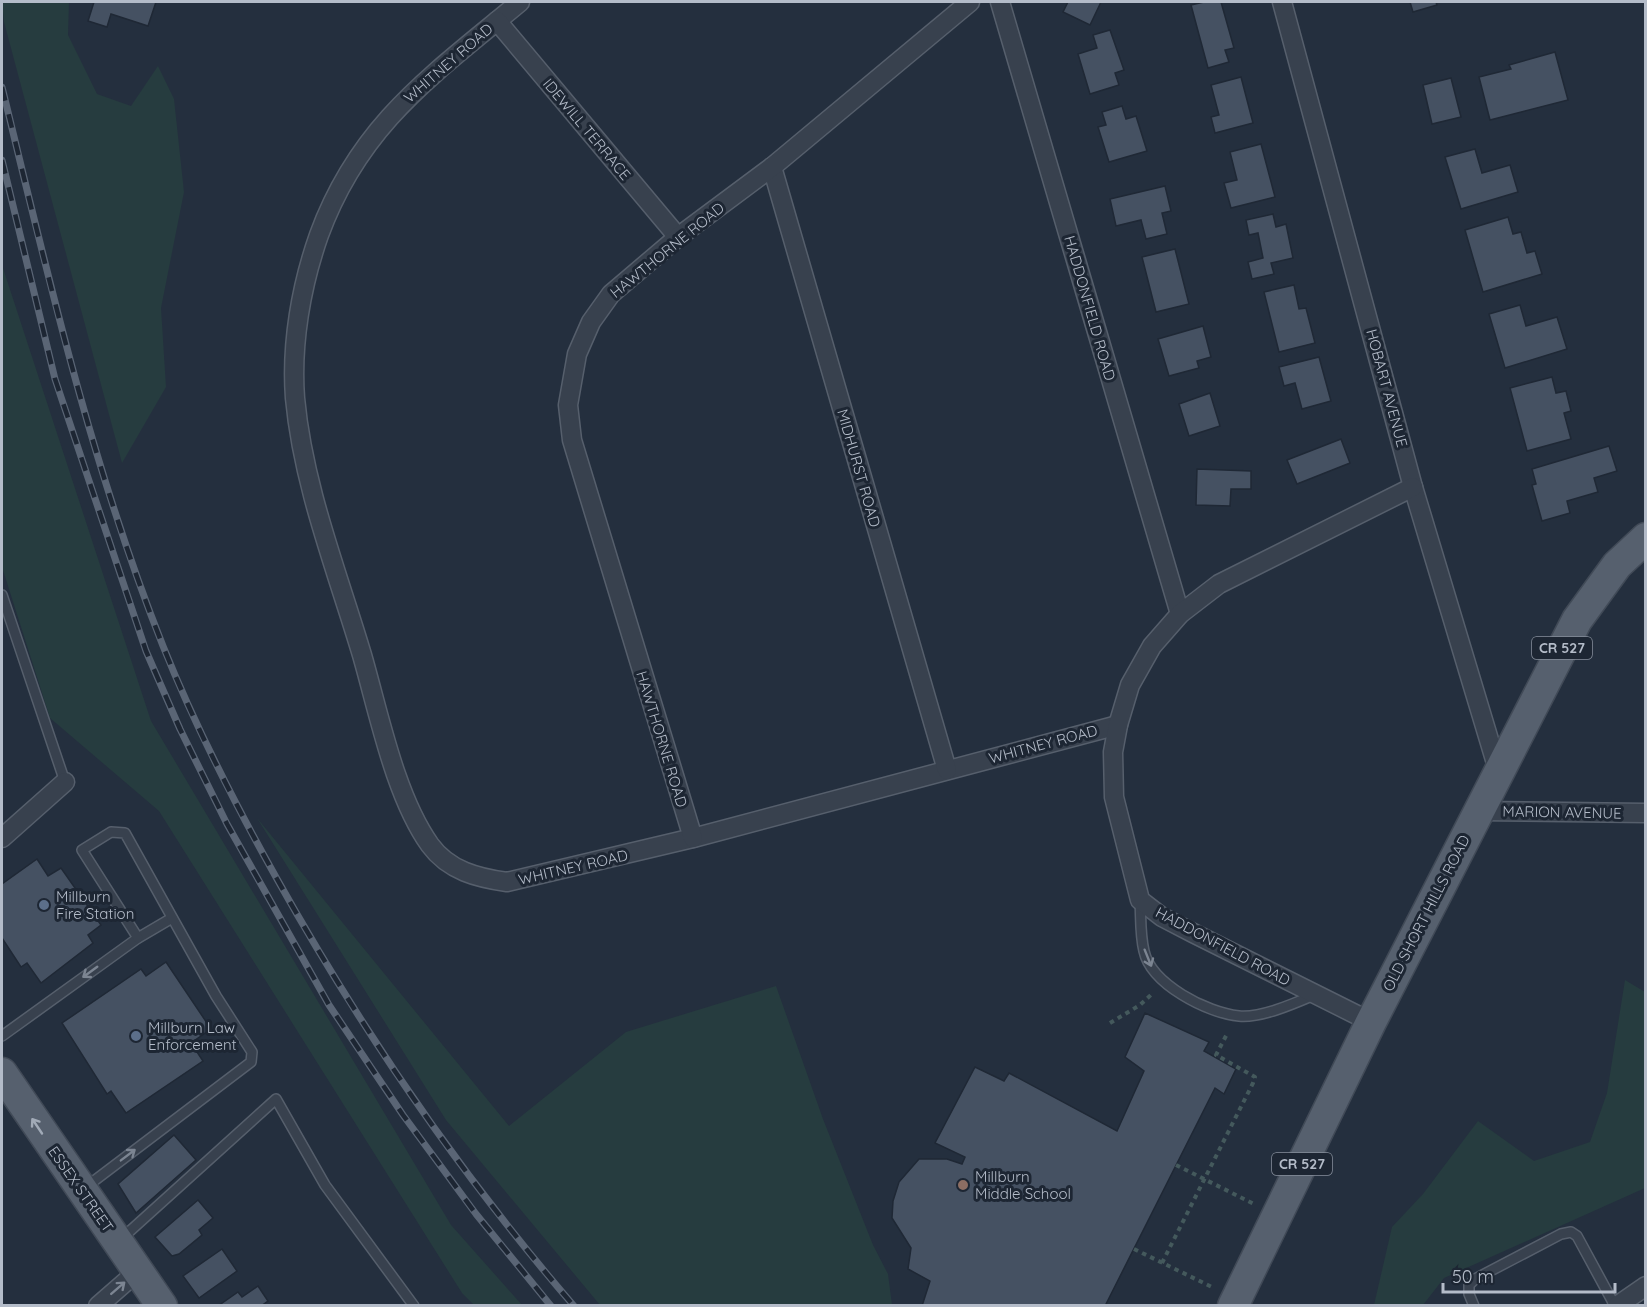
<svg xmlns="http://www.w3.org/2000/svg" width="1647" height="1307" viewBox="0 0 1647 1307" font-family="Quicksand,sans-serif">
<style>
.green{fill:#263c3f}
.building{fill:#455162;stroke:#1f2835;stroke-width:1.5}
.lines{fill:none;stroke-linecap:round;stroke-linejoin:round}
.lane-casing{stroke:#565f6c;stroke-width:12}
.street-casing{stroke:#565f6c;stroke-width:21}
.primary-casing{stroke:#414a57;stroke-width:33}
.path{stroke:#44595c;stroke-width:4;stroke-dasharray:4.5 4.5;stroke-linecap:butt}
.lane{stroke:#38414e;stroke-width:9}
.street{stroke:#38414e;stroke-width:18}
.primary{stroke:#56606e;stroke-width:30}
.rail-casing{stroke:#5a6575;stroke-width:7}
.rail{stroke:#1d2633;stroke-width:4.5;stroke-dasharray:14;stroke-linecap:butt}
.oneway{stroke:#7c8592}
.oneway2{stroke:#a1aab7}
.service-dot{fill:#5c6f8a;stroke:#1d2633;stroke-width:2}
.education-dot{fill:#8d6e63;stroke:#1d2633;stroke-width:2}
.labels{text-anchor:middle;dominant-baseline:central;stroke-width:6;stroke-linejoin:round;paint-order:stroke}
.shield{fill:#1d2633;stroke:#878f9c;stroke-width:1.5}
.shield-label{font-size:14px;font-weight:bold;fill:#b4bcc9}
.street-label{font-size:15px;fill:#b4bcc9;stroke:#1d2633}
.poi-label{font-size:15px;fill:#b4bcc9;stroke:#1d2633;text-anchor:start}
</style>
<rect width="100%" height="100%" fill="#242f3e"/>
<g class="green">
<path d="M2,2H69L68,35L97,94L131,106L158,66L174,99L184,192L161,308L166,387L122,463L4,22Z"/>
<path d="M2,265L151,721L451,1225L522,1305H474L462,1293L159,811L50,718L2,567Z"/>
<path d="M257,818L509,1126L626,1032L776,986L823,1119L873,1245L888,1274L892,1305H600L446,1120Z"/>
<path d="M1625,980L1645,992V1188L1444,1278L1423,1305H1374L1392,1227L1423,1194L1478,1121L1534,1161L1590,1142L1607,1093Z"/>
</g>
<g class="building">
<path d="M94,2H156L148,26L111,14L107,27L88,21Z"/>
<path d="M1068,2H1101L1090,25L1063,12Z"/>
<path d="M1204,2H1221L1234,48L1225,50L1229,62L1208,68L1191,5Z"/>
<path d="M1410,2H1436L1437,5L1413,12Z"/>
<path d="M1110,30L1124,70L1115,73L1119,85L1090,94L1078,54L1097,48L1093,35Z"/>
<path d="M1555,52L1568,100L1490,120L1479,77L1511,69L1509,65Z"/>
<path d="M1241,77L1253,123L1215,133L1211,117L1219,115L1211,85Z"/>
<path d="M1451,78L1461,117L1432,124L1423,85Z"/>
<path d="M1122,106L1126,119L1136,116L1147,151L1109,162L1098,127L1106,125L1102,112Z"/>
<path d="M1261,144L1275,197L1231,208L1224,183L1237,180L1230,152Z"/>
<path d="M1475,149L1482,173L1510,165L1518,192L1461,209L1445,157Z"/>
<path d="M1165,186L1171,211L1162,213L1167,234L1146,239L1141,220L1116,226L1110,199Z"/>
<path d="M1273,214L1276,227L1286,224L1293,258L1271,263L1274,274L1252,279L1248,262L1263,258L1258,233L1249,235L1246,220Z"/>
<path d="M1508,217L1513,234L1521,232L1527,253L1535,251L1542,274L1483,292L1465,230Z"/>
<path d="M1175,249L1189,304L1156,312L1142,257Z"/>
<path d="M1294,285L1299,309L1306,308L1315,343L1279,352L1264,292Z"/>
<path d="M1520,305L1526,326L1557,317L1567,349L1505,368L1489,314Z"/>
<path d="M1203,326L1211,357L1197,361L1199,368L1169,376L1158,339Z"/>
<path d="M1319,357L1331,401L1302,409L1295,383L1284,386L1279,367Z"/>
<path d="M1552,377L1556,393L1566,391L1571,411L1564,413L1571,439L1527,451L1510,388Z"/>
<path d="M1210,393L1220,426L1189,436L1179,404Z"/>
<path d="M1341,439L1350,463L1297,484L1287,460Z"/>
<path d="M1609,446L1617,471L1594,478L1598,492L1567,501L1570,513L1542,521L1532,485L1536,484L1532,469Z"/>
<path d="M1197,469L1251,471V489H1231L1230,506L1196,505Z"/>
<path d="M37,859L48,876L61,868L101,925L88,935L93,943L41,983L27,963L21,967L2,938V884Z"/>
<path d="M166,962L211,1029L191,1043L203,1061L126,1113L111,1091L107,1094L62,1023L141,969L146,976Z"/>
<path d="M1145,1013L1209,1042L1204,1051L1236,1069L1224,1094L1215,1088L1105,1306H922L930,1281L908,1269L911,1248L892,1218L893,1201L899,1182L919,1159H947L962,1164L965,1157L935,1143L975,1067L1004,1081L1009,1073L1117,1131L1144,1071L1125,1057Z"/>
<path d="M174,1135L196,1160L136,1213L118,1184Z"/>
<path d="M198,1200L213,1218L199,1230L202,1235L179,1254L172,1256L155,1237Z"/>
<path d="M222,1249L237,1271L199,1298L183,1276Z"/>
<path d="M258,1286L268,1301L261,1306H218L238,1292L242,1297Z"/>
</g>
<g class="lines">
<g class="lane-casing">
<g id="lane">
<path d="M2,595L65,782"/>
<path d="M1140,900C1141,917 1140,935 1144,951C1151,984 1207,1013 1239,1016C1261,1018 1293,1004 1314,995"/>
<path d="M2,1036L138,938L172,918"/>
<path d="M86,1187L251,1062L252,1052L216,996L125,833L111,832L82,850L138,938"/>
<path d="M120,1240L276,1099L325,1185L414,1306"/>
<path d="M1474,1306L1469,1294V1285L1475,1279L1561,1234L1571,1232L1577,1236L1615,1306"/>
</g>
</g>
<g class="street-casing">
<g id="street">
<path d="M520,2C434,74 360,123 319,235C301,286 291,344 295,398C303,486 337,571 362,655C379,714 395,796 430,845C449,871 478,878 507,882L693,838L1118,725"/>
<path d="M1000,2L1180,614"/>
<path d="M1282,2L1413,487L1499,773"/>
<path d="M497,21L678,237"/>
<path d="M772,167L947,770"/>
<path d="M1478,811L1646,813"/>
<path d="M2,838L65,782"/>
<path d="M693,838L572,440L568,405L577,354L591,322L611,294L678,237L772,167L970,2"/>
<path d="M1371,1022L1193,933L1162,917L1140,900L1114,797L1113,752L1118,725L1130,685L1152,646L1180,614L1219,584L1413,487"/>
<path d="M98,1306L138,1271"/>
<path d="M1617,1306L1646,1286"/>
</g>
</g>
<g class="primary-casing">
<g id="primary">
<path d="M2,1073L162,1306"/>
<path d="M1233,1306L1371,1022L1577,620L1617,565L1646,538"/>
</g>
</g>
<g class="path">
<path d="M1110,1023L1140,1005L1153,993"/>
<path d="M1176,1165L1254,1204"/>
<path d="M1134,1249L1214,1288"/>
<path d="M1162,1263L1253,1083L1255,1077L1216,1055L1228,1032"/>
</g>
<use href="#lane" class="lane"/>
<use href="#street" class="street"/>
<use href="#primary" class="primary"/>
<g class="rail-casing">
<g id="rail">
<path d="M2,87C48,276 91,465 163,646C195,726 235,804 277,879C362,1031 460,1174 574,1306"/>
<path d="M2,160L55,379L146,651L180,729L227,824L329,1005L403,1115L476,1214L551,1306"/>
</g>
</g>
<use href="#rail" class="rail"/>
</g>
<defs><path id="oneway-shaft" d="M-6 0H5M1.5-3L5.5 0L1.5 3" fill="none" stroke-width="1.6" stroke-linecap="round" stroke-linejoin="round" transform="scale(1.5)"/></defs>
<g class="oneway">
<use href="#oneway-shaft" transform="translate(1148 958) rotate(68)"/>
<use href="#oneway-shaft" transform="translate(90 972) rotate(144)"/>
<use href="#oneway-shaft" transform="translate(128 1155) rotate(-37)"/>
<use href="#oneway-shaft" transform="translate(118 1288) rotate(-41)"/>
</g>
<use class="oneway2" href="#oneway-shaft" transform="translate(37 1126) rotate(-124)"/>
<g class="service-dot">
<circle cx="44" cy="905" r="6"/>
<circle cx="136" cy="1036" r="6"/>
</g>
<circle class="education-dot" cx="963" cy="1185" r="6"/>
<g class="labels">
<g class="shield">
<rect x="1532" y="637" width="60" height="22" rx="4.5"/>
<rect x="1272" y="1153" width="60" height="22" rx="4.5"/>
</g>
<g class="shield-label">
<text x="1562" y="648">CR 527</text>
<text x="1302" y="1164">CR 527</text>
</g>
<g class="street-label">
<text transform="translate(448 63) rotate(-41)">WHITNEY ROAD</text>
<text transform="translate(587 129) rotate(50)">IDEWILL TERRACE</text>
<text transform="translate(667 250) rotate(-39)">HAWTHORNE ROAD</text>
<text transform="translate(1090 308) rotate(74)">HADDONFIELD ROAD</text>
<text transform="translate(1387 388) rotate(75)">HOBART AVENUE</text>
<text transform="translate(859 468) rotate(74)">MIDHURST ROAD</text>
<text transform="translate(662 739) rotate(73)">HAWTHORNE ROAD</text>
<text transform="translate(1043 744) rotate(-15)">WHITNEY ROAD</text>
<text transform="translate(1562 812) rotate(1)">MARION AVENUE</text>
<text transform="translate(573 867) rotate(-13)">WHITNEY ROAD</text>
<text transform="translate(1426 913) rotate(-63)">OLD SHORT HILLS ROAD</text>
<text transform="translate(1223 946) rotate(28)">HADDONFIELD ROAD</text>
<text transform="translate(81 1189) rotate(55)">ESSEX STREET</text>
</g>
<g class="poi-label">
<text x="56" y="896">Millburn<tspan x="56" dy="17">Fire Station</tspan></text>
<text x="148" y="1027">Millburn Law<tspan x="148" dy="17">Enforcement</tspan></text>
<text x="975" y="1176">Millburn<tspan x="975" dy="17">Middle School</tspan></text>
</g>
</g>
<rect width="1647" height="1307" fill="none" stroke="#b4bcc9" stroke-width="6"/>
<path d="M1443 1283v9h172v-9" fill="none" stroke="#b4bcc9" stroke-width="3"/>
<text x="1452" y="1283" font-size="18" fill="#b4bcc9" stroke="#1d2633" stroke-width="4.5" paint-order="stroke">50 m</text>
</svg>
